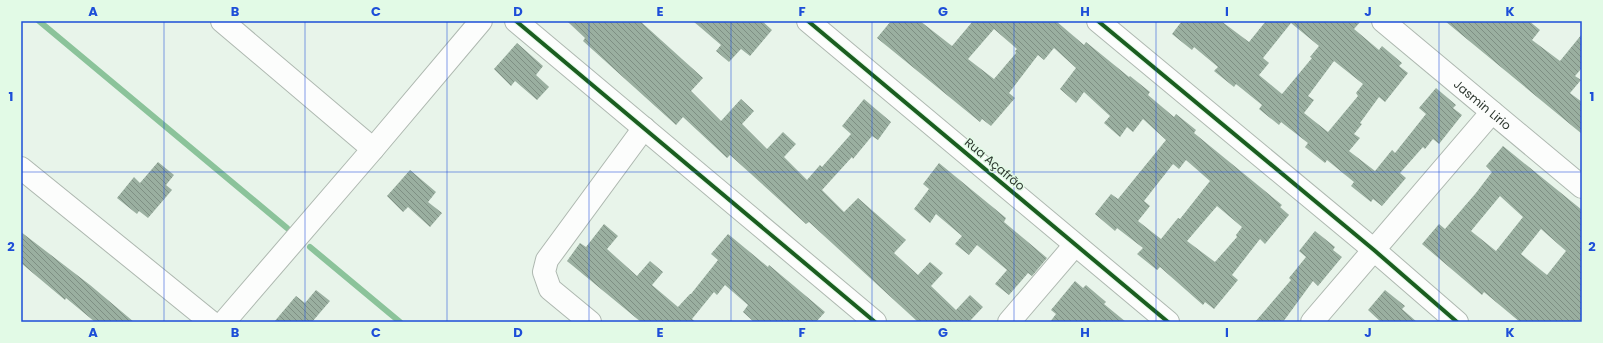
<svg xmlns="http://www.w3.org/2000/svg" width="1603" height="343" viewBox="0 0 1603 343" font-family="Poppins,sans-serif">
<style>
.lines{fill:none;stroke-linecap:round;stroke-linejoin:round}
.stream{stroke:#8bc39a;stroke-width:6}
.building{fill:url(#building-back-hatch);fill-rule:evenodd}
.minor-casing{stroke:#aeb8b0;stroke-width:24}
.minor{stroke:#fcfdfc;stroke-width:22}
.cycleway-casing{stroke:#e2fae6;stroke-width:6}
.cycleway{stroke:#1b5e20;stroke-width:4}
.grid{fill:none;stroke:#1d4ed8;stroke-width:1;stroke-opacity:0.55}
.labels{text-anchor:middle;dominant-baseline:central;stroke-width:3;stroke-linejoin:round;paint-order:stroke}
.street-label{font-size:12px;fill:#2d372f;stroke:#e2fae6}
.neatline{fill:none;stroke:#1d4ed8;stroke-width:1.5}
.grid-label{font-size:13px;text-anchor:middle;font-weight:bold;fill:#1d4ed8}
</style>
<defs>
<pattern id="building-back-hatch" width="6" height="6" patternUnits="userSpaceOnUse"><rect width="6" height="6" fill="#9aafa0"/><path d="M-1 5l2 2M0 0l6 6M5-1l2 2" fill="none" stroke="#7e8f83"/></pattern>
</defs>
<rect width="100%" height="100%" fill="#e8f4ea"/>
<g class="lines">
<g class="stream">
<path d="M39,21L287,228"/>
<path d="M310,247L400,322"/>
</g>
</g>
<g class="building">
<path d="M567,21H640L703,78L691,91L721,121L741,99L754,111L742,124L767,149L783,132L796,144L784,157L807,180L820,165L822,167L851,134L842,126L864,99L891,122L878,140L872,136L853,159L852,157L822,190L844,212L858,198L906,240L894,253L918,275L930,262L943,273L931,286L956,310L970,295L983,307L969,322H918L809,222L806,224L730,155L727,158L683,117L676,125L583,41L585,38Z"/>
<path d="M693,21H762L772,30L750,56L741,49L729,62L716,51L721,45Z"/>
<path d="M891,21H920L952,46L973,21H1056L1084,45L1086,42L1129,77L1130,76L1150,92L1148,95L1174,117L1176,114L1196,130L1194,133L1282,205L1280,207L1289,215L1265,244L1260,239L1232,275L1238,280L1214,309L1205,302L1203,305L1160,267L1157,270L1137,254L1143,248L1117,228L1115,231L1095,214L1111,194L1118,199L1166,140L1143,119L1133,132L1127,127L1120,137L1104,123L1110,116L1084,92L1076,103L1060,89L1076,68L1054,48L1044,60L1038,55L1009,93L1015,98L991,126L982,119L980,122L877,38ZM994,29L1017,49L1015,51L1016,53L994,79L968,59ZM1186,160L1210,181L1180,219L1178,218L1161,239L1138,221L1150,206L1144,201L1173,164L1179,169ZM1217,206L1242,227L1236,235L1237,237L1215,262L1187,241Z"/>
<path d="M1182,21H1221L1249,42L1266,21H1361L1354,29L1379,50L1382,46L1402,63L1399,66L1408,73L1385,102L1379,97L1360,123L1362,124L1354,134L1360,138L1349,151L1375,171L1392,150L1395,153L1426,114L1419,108L1436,88L1456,105L1453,108L1462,115L1439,144L1433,139L1425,149L1423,147L1400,173L1406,178L1382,206L1373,199L1371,202L1351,186L1354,182L1327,160L1325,163L1305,147L1308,143L1281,122L1279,125L1259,109L1262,105L1236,84L1234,87L1214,71L1218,67L1194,47L1192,50L1172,34ZM1291,23L1319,46L1310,57L1312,58L1282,94L1259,75L1269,63L1263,58ZM1334,61L1363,84L1356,93L1358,96L1328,132L1304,113L1314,100L1308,96Z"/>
<path d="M1445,21H1529L1540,30L1532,40L1560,61L1582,34V68L1575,76L1581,80L1570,93L1582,102V134Z"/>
<path d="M517,43L543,66L536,75L549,87L537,100L515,81L511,86L494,69Z"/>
<path d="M1503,146L1582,210V322H1520L1484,292L1482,295L1422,244L1439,224L1445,229L1476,193L1492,172L1486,166ZM1500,196L1523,217L1496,251L1471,231ZM1541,229L1566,251L1547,275L1521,254Z"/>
<path d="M158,162L174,175L166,185L172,190L148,218L139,211L137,214L117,198L134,177L140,183Z"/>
<path d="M939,163L1006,218L1004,222L1047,258L1032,276L1028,273L1009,295L995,284L1007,270L977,245L969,255L955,244L962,236L936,214L930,223L914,209L929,189L923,184Z"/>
<path d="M410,170L436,192L428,202L442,213L430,227L408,207L403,212L387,196Z"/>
<path d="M604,224L618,236L607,249L637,276L650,261L663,272L652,285L678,307L690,294H691L718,260L711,254L728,234L768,267L769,265L825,312L816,322H754L743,312L748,305L725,285L717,295L714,292L692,319L696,322H641L567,261L580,243L586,247Z"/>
<path d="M1315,231L1335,247L1333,250L1342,257L1318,286L1313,281L1283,322H1255L1291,280L1289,278L1306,257L1299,251Z"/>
<path d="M21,232L90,285L134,322H95L66,298L65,300L21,263Z"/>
<path d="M1075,281L1083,288L1086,285L1106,302L1104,304L1126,322H1050L1056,314L1051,310Z"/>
<path d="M316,290L330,301L312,322H274L296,296L305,303Z"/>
<path d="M1385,290L1405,306L1402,309L1417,322H1381L1368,310Z"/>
</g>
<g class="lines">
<g class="minor-casing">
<g id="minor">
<path d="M222,21L373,149"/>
<path d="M516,21L875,322"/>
<path d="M808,21L1168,322"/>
<path d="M1098,21L1374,250L1457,322"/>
<path id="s1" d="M1383,21L1582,187"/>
<path d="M21,168L211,322"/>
<path d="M224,322L373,149L481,21"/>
<path d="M590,322L550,289L544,272L547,260L644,128"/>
<path d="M1009,322L1075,245"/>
<path d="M1312,322L1492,112"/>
</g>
</g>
<use href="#minor" class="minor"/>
<g class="cycleway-casing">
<g id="cycleway">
<path d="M516,21L875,322"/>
<path d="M808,21L1168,322"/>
<path d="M1098,21L1374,250L1457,322"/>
</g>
</g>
<use href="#cycleway" class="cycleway"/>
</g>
<path class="grid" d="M164,21V322M305,21V322M447,21V322M589,21V322M731,21V322M872,21V322M1014,21V322M1156,21V322M1298,21V322M1439,21V322M21,172H1582"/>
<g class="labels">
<g class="street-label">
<text stroke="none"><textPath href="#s1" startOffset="130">Jasmin Lirio</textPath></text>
<text transform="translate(995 164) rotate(40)">Rua Açafrão</text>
</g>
</g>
<rect width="1603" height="343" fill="none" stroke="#e2fae6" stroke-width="44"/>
<rect x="22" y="22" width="1559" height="299" class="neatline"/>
<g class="grid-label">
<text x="93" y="16">A</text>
<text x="235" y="16">B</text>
<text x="376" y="16">C</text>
<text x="518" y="16">D</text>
<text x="660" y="16">E</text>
<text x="802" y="16">F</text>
<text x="943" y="16">G</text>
<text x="1085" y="16">H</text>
<text x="1227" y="16">I</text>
<text x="1368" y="16">J</text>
<text x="1510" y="16">K</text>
<text x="11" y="101">1</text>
<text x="1592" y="101">1</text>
<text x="11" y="251">2</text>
<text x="1592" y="251">2</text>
<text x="93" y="337">A</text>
<text x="235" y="337">B</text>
<text x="376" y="337">C</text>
<text x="518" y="337">D</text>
<text x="660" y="337">E</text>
<text x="802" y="337">F</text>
<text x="943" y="337">G</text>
<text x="1085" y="337">H</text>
<text x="1227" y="337">I</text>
<text x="1368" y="337">J</text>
<text x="1510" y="337">K</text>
</g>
</svg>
